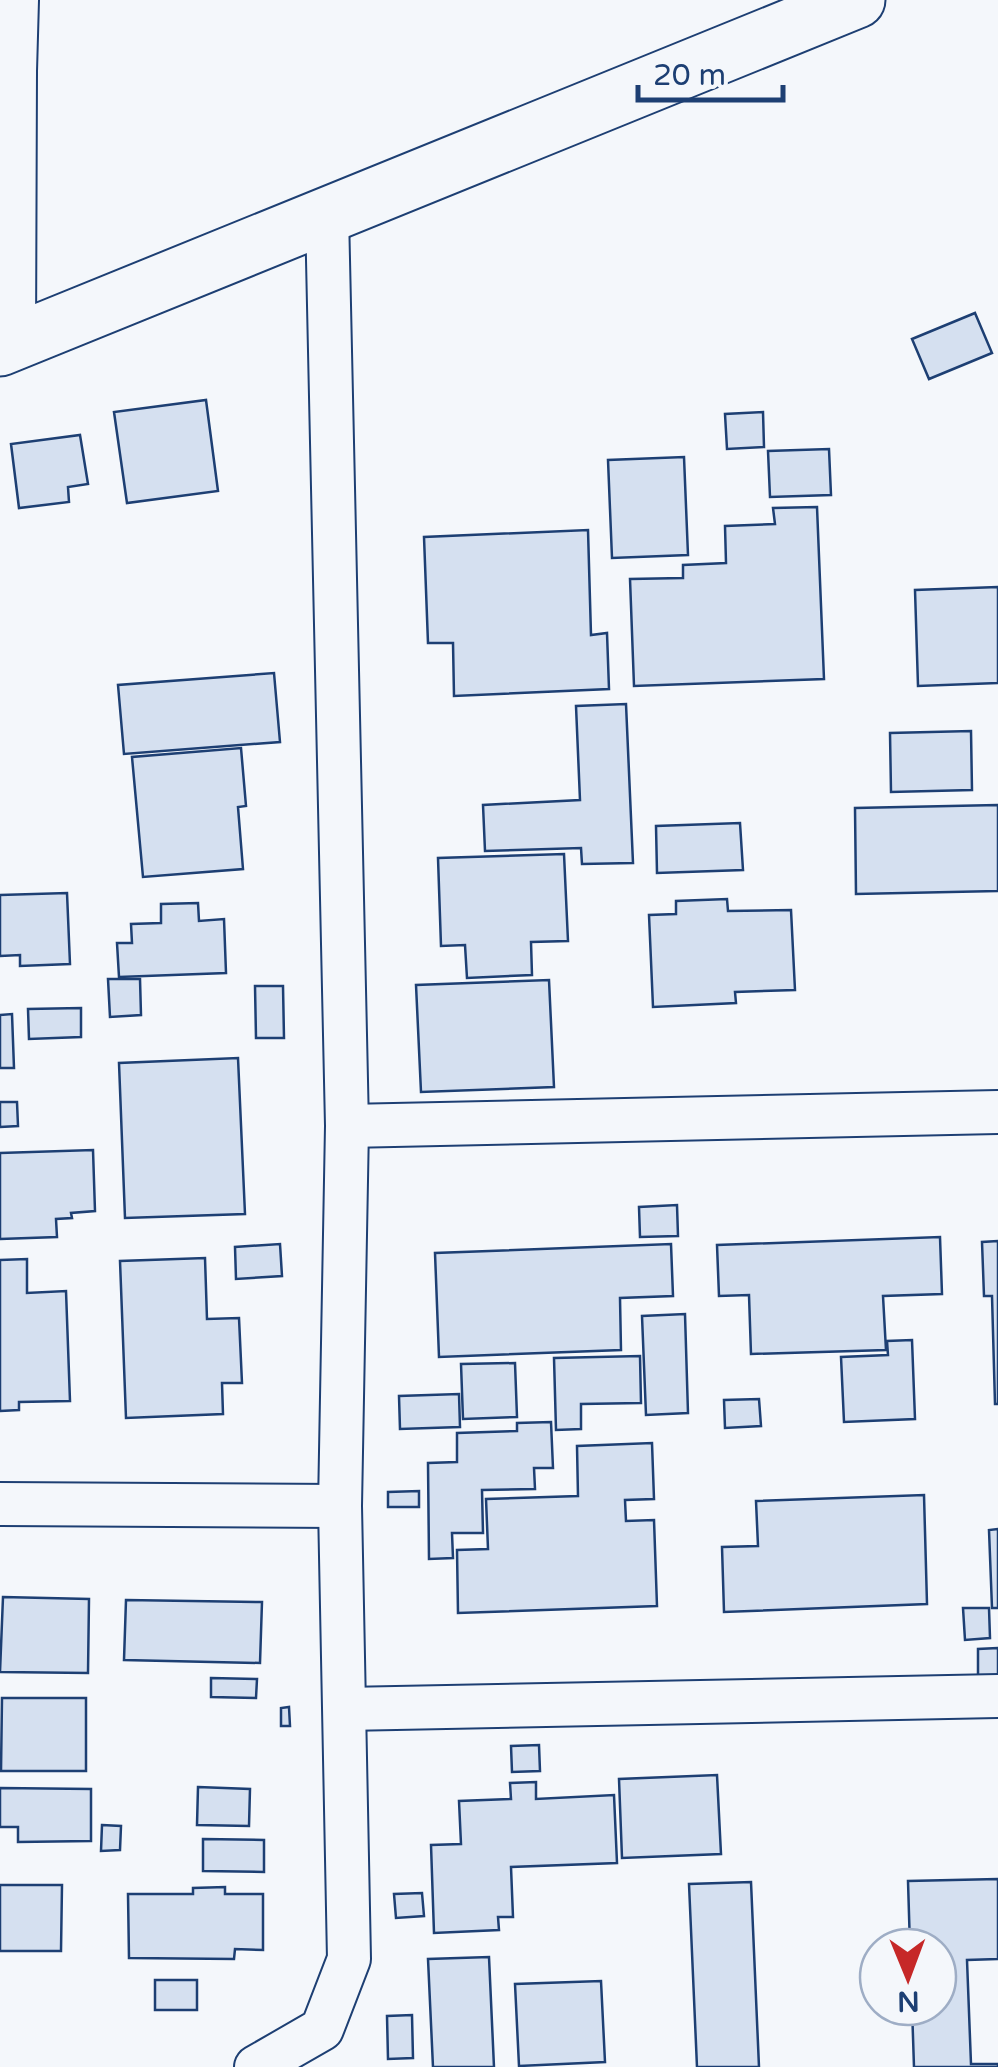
<svg xmlns="http://www.w3.org/2000/svg" width="998" height="2067" viewBox="0 0 998 2067" font-family="'Varela Round',sans-serif">
<style>
.building{fill:#d5e0f0;stroke:#1d3f73;stroke-width:2.5}
.lines{fill:none;stroke-linecap:round;stroke-linejoin:round}
.street-casing{stroke:#1d3f73;stroke-width:46}
.secondary-casing{stroke:#1d3f73;stroke-width:59}
.street{stroke:#f4f7fb;stroke-width:42}
.secondary{stroke:#f4f7fb;stroke-width:55}
</style>
<rect width="100%" height="100%" fill="#f4f7fb"/>
<g class="building">
<path d="M975,313L992,353L929,379L912,339Z"/>
<path d="M206,400L218,491L127,503L114,412Z"/>
<path d="M763,412L764,447L727,449L725,414Z"/>
<path d="M80,435L88,484L68,487L69,502L19,508L11,444Z"/>
<path d="M829,449L831,495L770,497L768,451Z"/>
<path d="M684,457L688,555L612,558L608,460Z"/>
<path d="M817,507L824,679L634,686L630,579L683,578V565L726,563L725,526L775,524L773,508Z"/>
<path d="M588,530L591,635L607,633L609,689L454,696L453,643H428L424,537Z"/>
<path d="M998,587V683L918,686L915,590Z"/>
<path d="M274,673L280,742L124,754L118,685Z"/>
<path d="M626,704L633,863L582,864L581,848L485,851L483,805L580,800L576,706Z"/>
<path d="M971,731L972,790L891,792L890,733Z"/>
<path d="M241,748L246,806L238,807L243,869L143,877L132,757Z"/>
<path d="M998,805V891L856,894L855,808Z"/>
<path d="M740,823L743,870L657,873L656,826Z"/>
<path d="M564,854L568,941L531,942L532,975L467,978L465,945L441,946L438,858Z"/>
<path d="M67,893L70,964L20,966V955L0,956V895Z"/>
<path d="M727,899L728,911L791,910L795,990L735,992L736,1003L653,1007L649,915L676,914V901Z"/>
<path d="M198,903L199,921L224,919L226,973L119,977L117,943H132L131,924L161,923V904Z"/>
<path d="M108,979H140L141,1015L110,1017Z"/>
<path d="M549,980L554,1087L421,1092L416,985Z"/>
<path d="M255,986H283L284,1038H256Z"/>
<path d="M81,1008V1037L29,1039L28,1009Z"/>
<path d="M12,1014L14,1068H0V1015Z"/>
<path d="M238,1058L245,1214L125,1218L119,1063Z"/>
<path d="M0,1102H17L18,1126L0,1127Z"/>
<path d="M93,1150L95,1211L71,1213L72,1218L56,1219L57,1237L0,1239V1153Z"/>
<path d="M677,1205L678,1236L640,1237L639,1207Z"/>
<path d="M940,1237L942,1294L883,1296L886,1350L751,1354L749,1295L719,1296L717,1245Z"/>
<path d="M998,1241V1404H995L992,1296H984L982,1242Z"/>
<path d="M280,1244L282,1276L236,1279L235,1247Z"/>
<path d="M671,1244L673,1296L620,1298L621,1350L439,1357L435,1253Z"/>
<path d="M205,1258L207,1319L239,1318L242,1383H222L223,1414L126,1418L120,1261Z"/>
<path d="M27,1259V1293L66,1291L70,1401L19,1402V1410L0,1411V1260Z"/>
<path d="M685,1314L688,1413L646,1415L642,1316Z"/>
<path d="M912,1340L915,1419L844,1422L841,1357L888,1355L887,1341Z"/>
<path d="M640,1356L641,1403L581,1404V1429L556,1430L554,1358Z"/>
<path d="M515,1363L517,1417L463,1419L461,1364Z"/>
<path d="M459,1394L460,1427L400,1429L399,1396Z"/>
<path d="M759,1399L761,1426L725,1428L724,1400Z"/>
<path d="M551,1422L553,1468H534L535,1489L482,1490L483,1533H452L453,1558L429,1559L428,1463L457,1462V1433L517,1431V1423Z"/>
<path d="M652,1443L654,1499L625,1500L626,1521L654,1520L657,1606L458,1613L457,1550L488,1549L486,1499L578,1496L577,1446Z"/>
<path d="M419,1491V1507H388V1492Z"/>
<path d="M924,1495L927,1604L724,1612L722,1547L758,1546L756,1501Z"/>
<path d="M998,1529V1608H992L989,1530Z"/>
<path d="M3,1597L89,1599L88,1673L0,1672Z"/>
<path d="M126,1600L262,1602L260,1663L124,1660Z"/>
<path d="M963,1608H989L990,1638L965,1640Z"/>
<path d="M998,1648V1679H978V1649Z"/>
<path d="M211,1678L257,1679L256,1698L211,1697Z"/>
<path d="M2,1698H86V1771H1Z"/>
<path d="M289,1707L290,1726H281V1708Z"/>
<path d="M539,1745L540,1771L512,1772L511,1746Z"/>
<path d="M717,1775L721,1854L622,1858L619,1779Z"/>
<path d="M536,1782V1799L614,1795L617,1863L511,1867L513,1917H498L499,1930L434,1933L431,1845L461,1844L459,1801L511,1799L510,1783Z"/>
<path d="M198,1787L250,1789L249,1826L197,1825Z"/>
<path d="M0,1788L91,1789V1841L18,1842V1827H0Z"/>
<path d="M102,1825L121,1826L120,1850L101,1851Z"/>
<path d="M203,1839L264,1840V1872L203,1871Z"/>
<path d="M998,1879V1959L967,1960L971,2064H998V2067H914L912,2007H938V1947H910L908,1881Z"/>
<path d="M751,1882L759,2067H697L689,1884Z"/>
<path d="M0,1885H62L61,1951H0Z"/>
<path d="M225,1887V1894H263V1950L235,1949L234,1959L129,1958L128,1894H193V1888Z"/>
<path d="M422,1893L424,1916L396,1918L394,1894Z"/>
<path d="M489,1957L494,2067H433L428,1959Z"/>
<rect x="155" y="1980" width="42" height="30"/>
<path d="M601,1981L605,2062L519,2066L515,1984Z"/>
<path d="M412,2015L413,2058L388,2059L387,2016Z"/>
</g>
<g class="lines">
<g class="street-casing">
<g id="street">
<path d="M0,71H15L14,343"/>
<path d="M15,71L17,0"/>
<path d="M347,1126L998,1112"/>
<path d="M0,1504L340,1506"/>
<path d="M345,1709L998,1696"/>
<path d="M256,2067L322,2029L349,1959L340,1506L347,1126L327,214"/>
</g>
</g>
<g class="secondary-casing">
<path id="secondary" d="M0,348L857,0"/>
</g>
<use href="#street" class="street"/>
<use href="#secondary" class="secondary"/>
</g>
<g transform="translate(908 1977) rotate(179)"><circle r="48" fill="#f4f7fb" stroke="#9eadc5" stroke-width="2.5"/>
<path d="M0-8L18 38L0 25L-18 38Z" fill="#c62828"/>
<text y="-15" font-size="28" font-weight="bold" text-anchor="middle" fill="#1d3f73">N</text>
</g>
<path d="M638 85v15h145v-15" fill="none" stroke="#1d3f73" stroke-width="5"/>
<text x="653" y="85" font-size="30" fill="#1d3f73" stroke="#f4f7fb" stroke-width="8" paint-order="stroke">20 m</text>
</svg>
